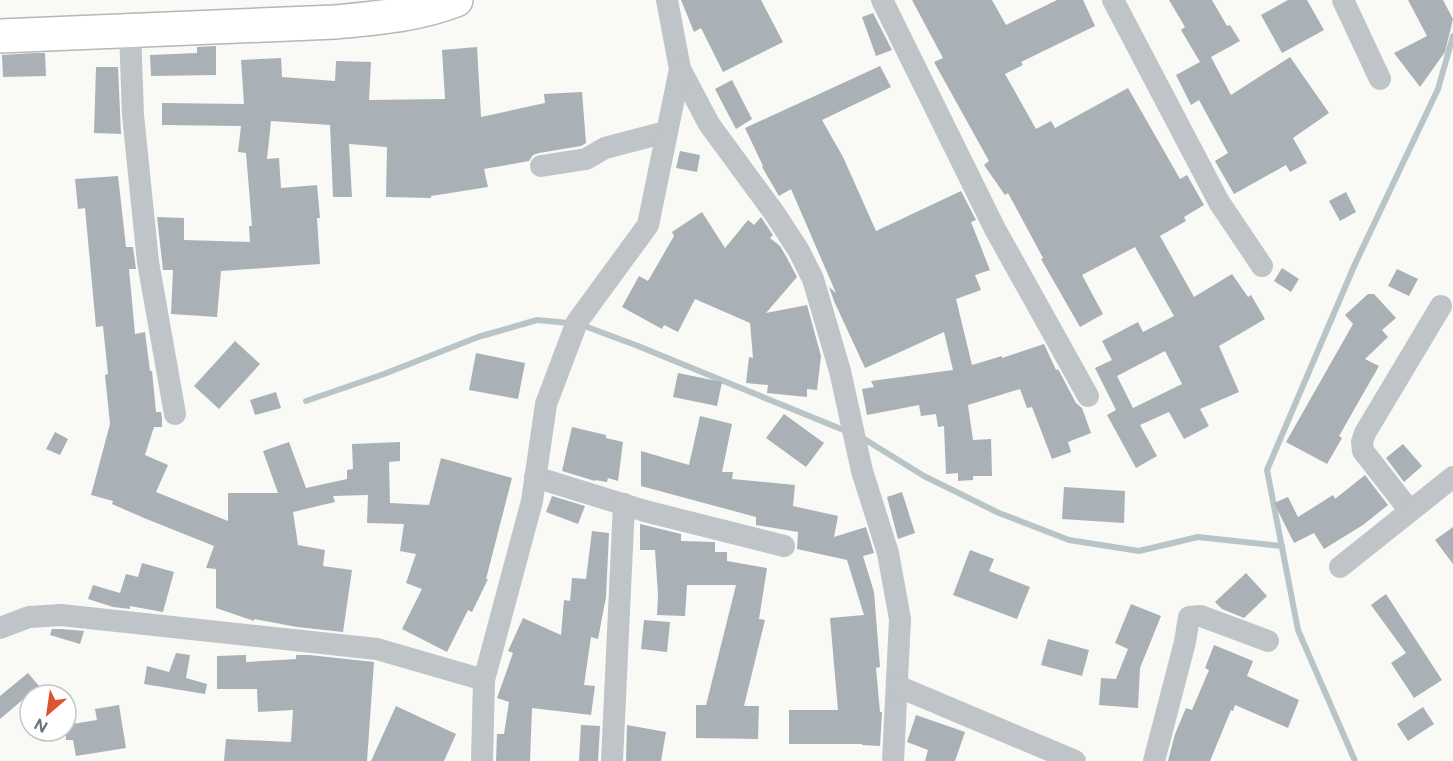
<svg xmlns="http://www.w3.org/2000/svg" width="1453" height="761" viewBox="0 0 1453 761" font-family="Figtree,sans-serif">
<style>
.lines{fill:none;stroke-linecap:round;stroke-linejoin:round}
.stream{stroke:#b8c5c8;stroke-width:6}
.building{fill:#a9b1b7;fill-rule:evenodd}
.secondary-casing{stroke:#b2b8bc;stroke-width:36}
.minor{stroke:#bfc4c8;stroke-width:22}
.secondary{stroke:#fff;stroke-width:33}
</style>
<rect width="100%" height="100%" fill="#f9f9f6"/>
<g class="lines">
<g class="stream">
<path d="M306,401L384,374L478,337L537,320L579,324L638,346L846,431"/>
<path d="M861,437L924,476L999,513L1069,540L1139,551L1198,537L1282,546"/>
<path d="M1355,761L1298,630L1267,470L1355,264L1438,89L1453,36"/>
</g>
</g>
<g class="building">
<path d="M681,0H761L783,42L723,72L701,28L694,32Z"/>
<path d="M912,0H992L1006,25L1057,0H1083L1095,26L1021,62L1023,65L1005,74L1036,129L1051,121L1055,128L1128,88L1180,179L1187,175L1204,205L1184,217L1186,221L1160,236L1194,297L1232,274L1248,297L1251,295L1265,319L1219,346L1239,392L1200,409L1209,426L1184,439L1169,412L1140,425L1157,456L1136,468L1107,415L1116,410L1095,368L1112,360L1102,341L1138,322L1143,332L1174,316L1135,247L1082,275L1103,314L1080,327L1041,259L1043,258L1008,193L1005,195L984,165L989,161L934,62L943,58ZM1165,351L1182,384L1133,408L1117,376Z"/>
<path d="M1169,0H1212L1227,26L1230,25L1240,41L1211,57L1231,95L1290,57L1329,113L1293,138L1307,163L1290,172L1286,165L1234,194L1215,161L1228,153L1199,100L1191,105L1176,75L1200,62L1181,30L1185,27Z"/>
<path d="M1288,0H1307L1324,30L1282,53L1261,15Z"/>
<path d="M1408,0H1443L1453,19L1445,52L1420,87L1394,53L1427,36Z"/>
<path d="M873,13L892,50L876,56L862,17Z"/>
<path d="M216,46V75L151,76L150,55L197,53V47Z"/>
<path d="M477,47L481,117L545,103L544,94L582,92L586,143L581,146L539,153L533,155L529,161L484,169L488,187L431,196V198L386,197L387,147L349,144L352,197H333L330,125L271,121L267,159L279,158L281,188L317,185L320,218H317L320,264L221,271L217,317L171,314L173,270H163L157,217L184,218V240L250,242L249,226H252L246,153L238,152L241,126L162,125V103L244,104L241,60L281,58L282,77L335,81L336,61L371,62L369,100L445,99L442,50Z"/>
<path d="M35,53H45L46,76L3,77L2,55Z"/>
<path d="M880,66L891,87L822,120L843,157L876,231L961,191L976,220L971,222L990,270L975,275L981,290L956,299L972,365L1002,356V358L1044,344L1056,370L1058,369L1076,403L1082,408L1091,433L1068,442L1071,452L1052,459L1032,407L1027,408L1020,389L968,405L973,440L991,439L992,476H973V480L958,481V473L946,474L944,426L938,427L936,414L921,416L919,405L867,415L862,389L874,387L871,381L953,370L944,332L865,368L834,301L829,287L836,293L791,189L779,196L762,167L763,166L745,128Z"/>
<path d="M96,67H118L121,134L94,133Z"/>
<path d="M732,80L752,119L736,129L715,89Z"/>
<path d="M680,151L700,155L697,172L676,168Z"/>
<path d="M118,176L126,247H133L136,269H129L135,334L145,332L150,371H152L156,412H161L162,418V427H154L145,455L168,465L156,492L228,521V493H278L263,451L289,442L306,488L347,479V470L353,469L352,444L400,442V461L389,462L390,503L429,505L441,458L512,478L486,579H488L472,612L468,610L447,652L402,629L422,589L406,583L416,554L400,551L404,524L367,523L368,495L333,496L335,502L293,512L298,545L325,550L323,566L352,570L343,632L297,627L254,619V621L216,608V569L206,568L214,546L144,518L112,504L113,501L91,495L110,424L105,375L108,374L103,326L96,327L85,208L78,209L75,179Z"/>
<path d="M1346,192L1356,212L1340,221L1329,201Z"/>
<path d="M702,212L725,248L748,220L754,225L761,217L773,235L770,238L780,246L787,258L797,277L766,313L807,305L821,356L817,390L807,389V397L767,393L768,385L746,383L749,357L753,358L750,323L695,299L678,332L664,325L662,329L622,307L639,276L648,281L674,236L672,232Z"/>
<path d="M1282,268L1299,279L1291,292L1274,281Z"/>
<path d="M1397,269L1418,279L1409,296L1388,286Z"/>
<path d="M1368,294H1374L1396,318L1382,330L1388,337L1365,359L1379,366L1339,436L1342,438L1327,464L1286,442L1353,324L1345,315Z"/>
<path d="M235,341L260,364L219,409L194,386Z"/>
<path d="M476,353L525,363L518,399L469,390Z"/>
<path d="M678,373L722,382L717,406L673,397Z"/>
<path d="M276,392L281,408L255,415L250,400Z"/>
<path d="M784,414L824,443L806,467L766,438Z"/>
<path d="M700,416L732,424L722,472H733L732,479L795,485L793,506L838,516L834,537L866,527L874,553L863,556L874,592L880,667L876,668L880,712H882L880,746L862,745V744H789V710H838L830,618L864,615L847,560L797,549L798,532L756,525V517L641,486V451L689,465Z"/>
<path d="M572,427L606,435V438L623,442L618,481L608,478L607,482L595,480V481L562,471Z"/>
<path d="M55,432L68,439L60,455L46,449Z"/>
<path d="M1403,444L1422,466L1404,482L1386,458Z"/>
<path d="M1365,475L1388,505L1363,525L1324,549L1314,533L1294,543L1274,503L1288,497L1298,517L1333,495L1335,499Z"/>
<path d="M1064,487L1125,491L1124,523L1062,519Z"/>
<path d="M902,492L915,533L898,539L887,497Z"/>
<path d="M552,496L585,506L578,524L546,512Z"/>
<path d="M640,524L681,534V541L715,542V552H727V561L767,568L759,619L765,620L744,706H759L758,739L696,738V705H706L736,585H687L685,616L657,615L658,595L655,550H640Z"/>
<path d="M1453,527V564L1435,540Z"/>
<path d="M592,531L609,533L606,597L598,639L591,637L584,685L595,686L591,715L532,708L530,761H496L497,734H504L509,702L497,698L513,653L508,651L523,618L561,635L564,600L570,601L572,578L586,579Z"/>
<path d="M970,550L994,559L989,571L1030,587L1017,619L953,595Z"/>
<path d="M142,563L174,572L163,612L130,606V609L113,607L88,599L93,585L120,593L126,574L138,577Z"/>
<path d="M1246,573L1267,596L1244,618L1222,609L1215,602Z"/>
<path d="M1386,594L1442,680L1414,698L1391,663L1406,653L1371,605Z"/>
<path d="M1131,604L1161,616L1140,668L1138,708L1099,705L1101,678L1116,679L1128,649L1115,643Z"/>
<path d="M644,620L670,622L667,652L641,649Z"/>
<path d="M52,629H61L84,631L80,644L50,635Z"/>
<path d="M1048,639L1089,650L1082,676L1041,665Z"/>
<path d="M1214,645L1253,661L1247,676L1299,700L1288,728L1235,705L1233,711L1231,710L1210,761H1168L1175,734L1186,708L1192,710L1209,670L1205,668Z"/>
<path d="M176,653L190,655L186,678L207,684L205,694L144,684L147,666L169,672Z"/>
<path d="M246,655V662L296,659V655H309L374,662L367,761H224L226,739L291,742L293,710L258,712L257,689H217V656Z"/>
<path d="M28,673L39,686L0,719V696Z"/>
<path d="M119,705L126,748L76,756L73,740H66V725L97,720L95,709Z"/>
<path d="M396,706L456,734L444,761H371Z"/>
<path d="M1423,707L1434,724L1408,741L1397,724Z"/>
<path d="M916,715L965,732L955,761H925L928,750L907,742Z"/>
<path d="M581,725L600,726L598,761H579Z"/>
<path d="M627,725L666,732L661,761H626Z"/>
</g>
<g class="lines">
<g class="secondary-casing">
<path id="secondary" d="M0,36L335,22C376,18 417,15 456,0"/>
</g>
<g class="minor">
<path d="M667,0L680,69L709,124L775,214L799,251L813,279L840,371L862,471L888,553L900,619L893,761"/>
<path d="M882,0L995,229L1088,396"/>
<path d="M1113,0L1219,202L1262,266"/>
<path d="M1343,0L1380,79"/>
<path d="M130,30L133,115L148,262L175,414"/>
<path d="M541,166L586,159L605,148L666,132"/>
<path d="M535,477L645,511L784,546"/>
<path d="M1410,511L1363,451L1362,442L1365,433L1441,306"/>
<path d="M1340,567L1453,477"/>
<path d="M0,628L29,617L61,615L377,649L484,680"/>
<path d="M897,686L1075,761"/>
<path d="M482,761L484,680L532,501L546,404L577,322L648,225L680,69"/>
<path d="M612,761L624,504"/>
<path d="M1154,761L1185,642L1189,617L1201,616L1268,641"/>
</g>
<use href="#secondary" class="secondary"/>
</g>
<g transform="translate(48 713) rotate(209)"><circle r="28" fill="#ffffff" stroke="#c1c8cc" stroke-width="1.5"/>
<path d="M0-4.5L10 22L0 15L-10 22Z" fill="#de5431"/>
<text y="-9" font-size="16" font-weight="bold" text-anchor="middle" fill="#657580">N</text>
</g>
</svg>
